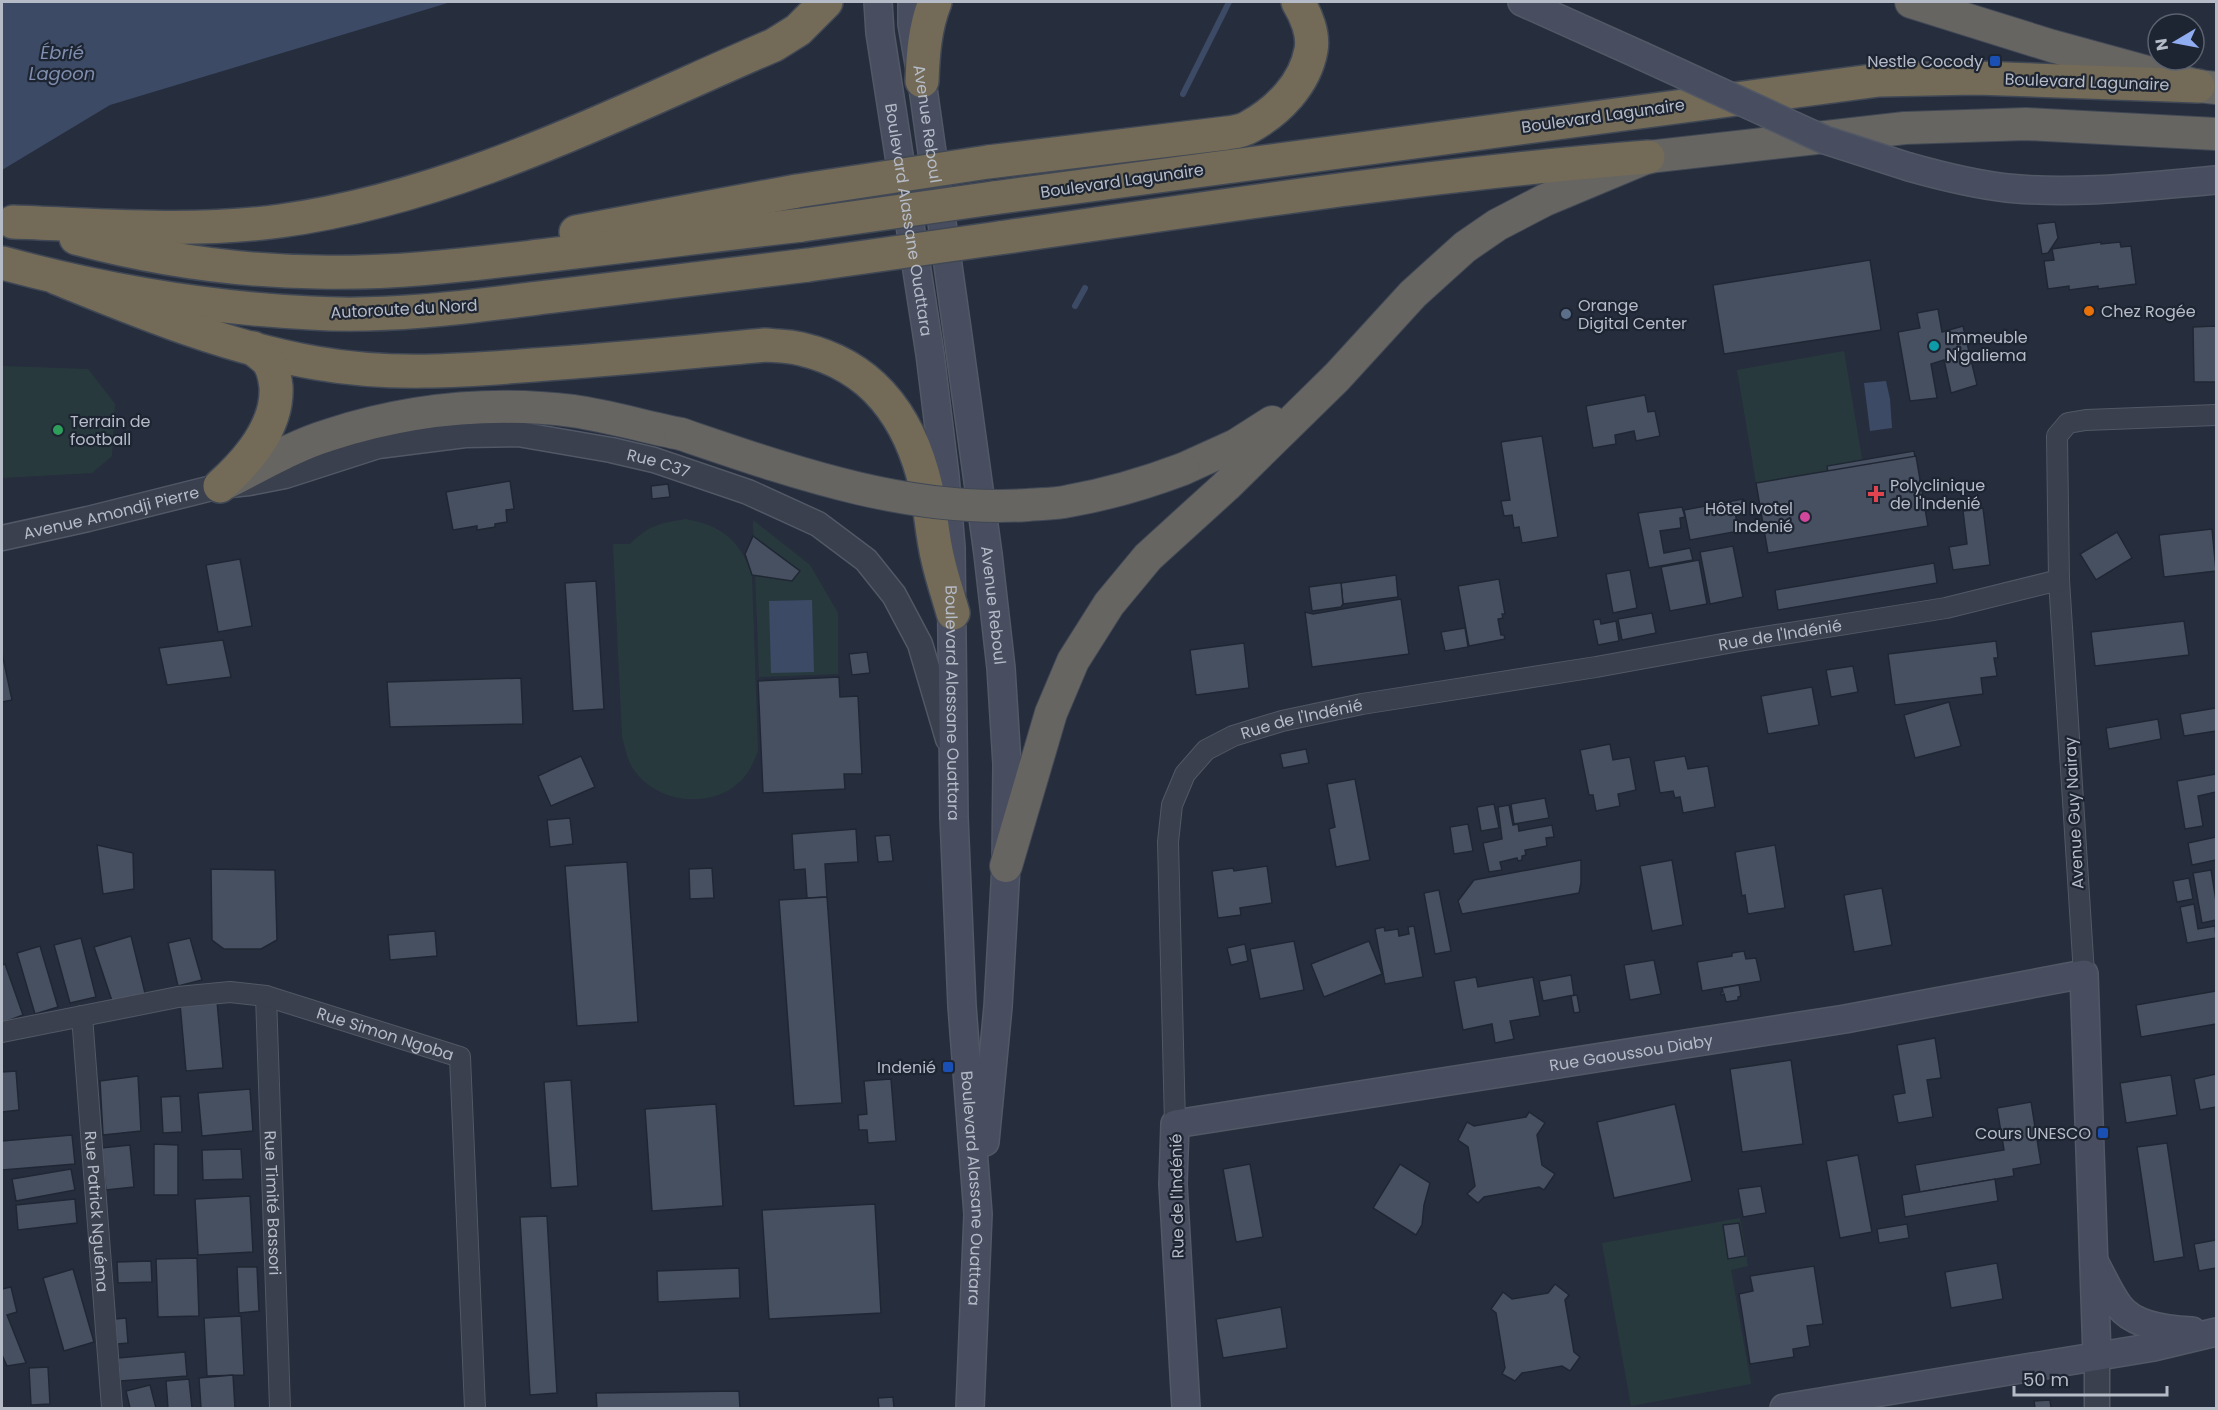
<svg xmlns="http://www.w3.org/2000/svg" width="2218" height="1410" viewBox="0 0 2218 1410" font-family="Poppins,sans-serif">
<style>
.green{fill:#28393e}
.water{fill:#3c4a65}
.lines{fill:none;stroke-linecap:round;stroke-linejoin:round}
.stream{stroke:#3c4a65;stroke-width:6}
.building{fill:#475061;stroke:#202734;stroke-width:1.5}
.minor-casing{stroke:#525865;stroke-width:22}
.tertiary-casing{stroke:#525865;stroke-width:27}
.secondary-casing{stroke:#525865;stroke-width:30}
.trunk-casing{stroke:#414855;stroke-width:34}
.motorway-casing{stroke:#414855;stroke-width:36}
.minor{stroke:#3a404d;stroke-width:20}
.tertiary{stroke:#3a404d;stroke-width:24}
.secondary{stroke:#484e60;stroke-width:27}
.trunk{stroke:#666562;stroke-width:32}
.motorway{stroke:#736b57;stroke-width:33}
.secondary-bridge-casing{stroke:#525865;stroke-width:30;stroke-linecap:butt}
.trunk-bridge-casing{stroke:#414855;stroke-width:34;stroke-linecap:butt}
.motorway-bridge-casing{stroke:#414855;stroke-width:36;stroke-linecap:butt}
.secondary-bridge{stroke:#484e60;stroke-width:27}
.trunk-bridge{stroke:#666562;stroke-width:32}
.motorway-bridge{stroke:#736b57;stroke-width:33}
.transit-dot{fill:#1a4fb4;stroke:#1e2532;stroke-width:2}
.food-dot{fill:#e8710a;stroke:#1e2532;stroke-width:2}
.service-dot{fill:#5c6f8a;stroke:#1e2532;stroke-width:2}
.culture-dot{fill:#0f9aa8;stroke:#1e2532;stroke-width:2}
.leisure-dot{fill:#2e9e5b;stroke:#1e2532;stroke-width:2}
.health-dot{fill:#e0444e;stroke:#1e2532;stroke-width:2}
.hotel-dot{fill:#d1479c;stroke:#1e2532;stroke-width:2}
.labels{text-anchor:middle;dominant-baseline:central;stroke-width:4.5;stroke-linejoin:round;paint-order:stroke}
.poi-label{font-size:16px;fill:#b6bbc8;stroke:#1e2532;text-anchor:start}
.street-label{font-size:16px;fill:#b6bbc8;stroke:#1e2532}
.water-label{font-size:18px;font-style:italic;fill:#7f8eae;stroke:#1e2532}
</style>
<rect width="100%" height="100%" fill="#262d3d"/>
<g class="green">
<path d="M1844,351L1863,465L1756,483L1737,370Z"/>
<path d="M2,366L88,369L115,404L112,456L92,473L2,478Z"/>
<path d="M686,519C722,526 740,540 752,575L758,751C755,758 752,766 748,772C721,812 656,806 632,767C627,759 625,746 622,737L613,544H630C649,525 660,523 686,519Z"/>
<path d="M753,520L810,565L838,613V674L759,677Z"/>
<path d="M1740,1218L1748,1266L1731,1270L1751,1384L1631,1406L1602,1243Z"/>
</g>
<g class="water">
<path d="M2,2H451L110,105L2,170Z"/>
<path d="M1886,381L1890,399L1892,428L1870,431L1864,383Z"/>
<path d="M812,600L814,672L771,673L769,601Z"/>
</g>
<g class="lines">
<g class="stream">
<path d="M1183,94L1229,2"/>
<path d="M1075,306L1085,288"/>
</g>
</g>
<g class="building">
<path d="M2055,222L2058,238L2048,253L2042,254L2037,224Z"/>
<path d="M2101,242V244L2120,242L2121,247L2131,246L2136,284L2098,289V286L2069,290V286L2048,289L2044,261L2054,260L2052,249Z"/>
<path d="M1870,260L1881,330L1724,354L1713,285Z"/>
<path d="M1938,309L1942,332L1963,326L1977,385L1951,393L1944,360L1931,364L1937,398L1910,401L1898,332L1920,328L1917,313Z"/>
<path d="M2216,326V382H2194L2193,327Z"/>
<path d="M1645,395L1648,412L1655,411L1660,436L1636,441L1634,431L1615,435L1616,444L1593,448L1586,406Z"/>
<path d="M1542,436L1558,537L1522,543L1519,527L1514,528L1512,515L1504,516L1501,501L1510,500L1501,442Z"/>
<path d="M1914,451L1926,522L1838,537L1827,466Z"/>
<path d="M1916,456L1928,526L1768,553L1756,483Z"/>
<path d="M510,481L514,509L506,510L507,522L495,524V527L477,530V526L453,530L446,492Z"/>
<path d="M668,484L670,497L652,499L651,486Z"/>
<path d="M1743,499L1745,512L1735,513L1739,531L1690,540L1684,510Z"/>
<path d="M1682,507L1685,517L1680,518L1681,528L1660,531L1664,553L1690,548L1693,560L1649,568L1638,513Z"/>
<path d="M1983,508L1990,565L1953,570L1949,547L1967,544L1963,511Z"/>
<path d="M2212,529L2216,571L2164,577L2159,535Z"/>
<path d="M2117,532L2132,558L2096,580L2080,554Z"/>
<path d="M753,536L800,571L792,581L752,575L745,554Z"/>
<path d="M1733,546L1743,597L1710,604L1700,552Z"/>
<path d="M240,559L252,626L218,632L206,565Z"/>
<path d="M1699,560L1707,604L1670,611L1661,567Z"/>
<path d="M1934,563L1937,583L1778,610L1775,590Z"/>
<path d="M1630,570L1637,608L1613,613L1606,574Z"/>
<path d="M1396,575L1398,597L1343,604L1341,583Z"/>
<path d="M1499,579L1505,614H1502L1503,618L1498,619L1501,635H1504L1505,639L1469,646L1458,586Z"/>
<path d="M596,581L604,709L573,711L565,583Z"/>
<path d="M1338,583H1341L1343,604L1341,607L1312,611L1309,587Z"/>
<path d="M1401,599L1409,654L1312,667L1305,612L1313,614Z"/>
<path d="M1652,613L1656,633L1622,640L1618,619Z"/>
<path d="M1600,619L1601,624L1616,621L1619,641L1598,645L1593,620Z"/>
<path d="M2184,621L2189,655L2095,666L2091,632Z"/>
<path d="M1465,628L1468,647L1445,651L1441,632Z"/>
<path d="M223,640L231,677L167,685L159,648Z"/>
<path d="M1996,641L1998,658H1994L1997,676L1981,678L1983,694L1895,705L1888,654Z"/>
<path d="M1244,643L1249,688L1196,695L1190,650Z"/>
<path d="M867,652L870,673L852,675L849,654Z"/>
<path d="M2,653L12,700L2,702Z"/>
<path d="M1853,666L1858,692L1831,697L1826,670Z"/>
<path d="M839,677L840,697L858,696L862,774H844L845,789L763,793L758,681Z"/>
<path d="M521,678L523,724L390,727L387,682Z"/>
<path d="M1812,687L1819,725L1768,734L1761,696Z"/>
<path d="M1949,702L1961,746L1915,758L1904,715Z"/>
<path d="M2216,708V731L2184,736L2180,714Z"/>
<path d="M2158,719L2161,739L2109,749L2106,728Z"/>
<path d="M1610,744L1613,760L1630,757L1636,790L1618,794L1620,806L1596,811L1593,795H1589L1580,750Z"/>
<path d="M1306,749L1309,763L1283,768L1280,754Z"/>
<path d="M581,756L595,787L551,806L538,776Z"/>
<path d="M1685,756L1688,769L1708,766L1715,807L1683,813L1680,797L1675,798L1673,791L1660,793L1654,761Z"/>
<path d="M2216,774V792L2198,796L2203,826L2185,829L2177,781Z"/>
<path d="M1355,779L1370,860L1336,867L1329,829L1335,827L1327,784Z"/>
<path d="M1545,798L1549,818L1514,824L1511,804Z"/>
<path d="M1494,804L1499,828L1481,831L1477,807Z"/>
<path d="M1509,805L1513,825L1518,824L1519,831L1552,825L1554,837L1546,838L1547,846L1525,850L1526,855L1522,856V860L1518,861L1517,858L1500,862L1502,870L1489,872L1483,843L1502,839L1498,807Z"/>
<path d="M570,818L573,844L550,847L547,820Z"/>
<path d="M1468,824L1473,851L1454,854L1450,827Z"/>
<path d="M856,829L858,862L825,864L827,897L807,898L805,869L794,870L792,834Z"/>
<path d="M890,835L893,861L878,862L875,836Z"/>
<path d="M2216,837V860L2192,865L2188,843Z"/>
<path d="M97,845L133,853L134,889L103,894Z"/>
<path d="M1775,845L1785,908L1748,914L1745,895L1742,896L1735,852Z"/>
<path d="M1581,860V883L1579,893L1462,914L1458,901L1474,880Z"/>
<path d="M1672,860L1683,925L1652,931L1640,866Z"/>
<path d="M627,862L638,1022L577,1026L565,866Z"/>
<path d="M1267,866L1272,903L1240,908L1241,915L1218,918L1212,871L1233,868L1234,871Z"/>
<path d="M712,868L714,898L690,899L689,869Z"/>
<path d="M211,869L275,870L277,940L261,949H224L212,940Z"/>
<path d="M2211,870L2216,901V920L2202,923L2193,873Z"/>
<path d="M2189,878L2193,899L2177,902L2173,881Z"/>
<path d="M1882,888L1892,945L1854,952L1844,895Z"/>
<path d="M1439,890L1451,951L1435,954L1424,893Z"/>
<path d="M827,897L842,1103L794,1106L779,900Z"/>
<path d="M2194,904L2198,929L2215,926L2216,938L2187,943L2180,907Z"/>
<path d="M1414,926L1423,977L1385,984L1375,929L1384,927L1385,931L1398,929L1399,936L1409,934L1408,927Z"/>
<path d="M435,931L437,956L390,960L388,935Z"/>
<path d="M131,936L146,997L114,1007L94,947Z"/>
<path d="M81,938L96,997L70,1003L54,945Z"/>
<path d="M190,938L202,980L178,986L168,943Z"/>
<path d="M1294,941L1304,990L1260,999L1250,949Z"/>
<path d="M1369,941L1382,974L1324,997L1311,964Z"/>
<path d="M1245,944L1248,961L1231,965L1227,948Z"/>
<path d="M40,946L58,1007L35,1014L17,953Z"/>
<path d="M1744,951L1746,959L1756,958L1761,981L1702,991L1697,962L1732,956V953Z"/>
<path d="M1654,960L1661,994L1630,1000L1624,965Z"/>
<path d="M5,964L23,1015L2,1023V965Z"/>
<path d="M1571,975L1574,995L1543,1001L1539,981Z"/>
<path d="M1476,977L1478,987L1533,977L1540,1016L1510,1021L1514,1039L1495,1043L1492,1024L1463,1030L1454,981Z"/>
<path d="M1739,985L1741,996L1738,997V1000L1726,1002L1724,994L1721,995V992H1723L1722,988Z"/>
<path d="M2216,991V1024L2141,1037L2136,1005Z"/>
<path d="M1577,995L1580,1012L1574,1013L1571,996Z"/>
<path d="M217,1001L223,1068L186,1071L180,1004Z"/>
<path d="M1935,1038L1941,1078L1927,1080L1933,1117L1898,1123L1893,1095L1905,1093L1897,1045Z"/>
<path d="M1791,1060L1803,1144L1742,1152L1730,1069Z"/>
<path d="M16,1071L19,1110L2,1112V1072Z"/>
<path d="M2216,1074V1107L2200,1110L2194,1079Z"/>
<path d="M2171,1075L2177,1115L2126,1123L2120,1083Z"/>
<path d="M138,1076L141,1131L103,1135L100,1081Z"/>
<path d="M891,1079L896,1141L868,1143L867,1130H859L858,1115L867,1114L864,1081Z"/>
<path d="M571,1080L578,1186L551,1188L544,1082Z"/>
<path d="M250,1089L253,1131L202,1136L198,1093Z"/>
<path d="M180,1096L182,1132L163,1133L161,1097Z"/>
<path d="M2031,1102L2041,1164L2013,1169L2014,1176L1920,1192L1915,1165L2004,1150L1997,1108Z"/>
<path d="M716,1104L723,1206L652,1211L645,1109Z"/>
<path d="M1675,1104L1692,1181L1614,1198L1597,1122Z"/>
<path d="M1529,1112L1545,1123L1537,1135L1542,1165L1555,1174L1544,1190L1539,1187L1484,1197L1478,1203L1467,1194L1475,1186L1468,1147L1458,1140L1467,1122L1474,1126L1526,1117Z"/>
<path d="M72,1135L75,1164L2,1170V1141Z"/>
<path d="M2167,1143L2184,1257L2154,1262L2137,1147Z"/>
<path d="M154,1144L178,1145V1195H154Z"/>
<path d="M130,1145L134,1187L106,1190L101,1148Z"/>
<path d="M241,1149L243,1179L203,1180L202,1150Z"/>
<path d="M1858,1155L1872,1232L1840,1238L1826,1161Z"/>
<path d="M1250,1164L1263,1237L1236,1242L1223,1169Z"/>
<path d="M1400,1164L1430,1183L1424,1205L1422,1225L1416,1235L1373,1208Z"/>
<path d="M71,1169L75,1190L16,1201L12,1179Z"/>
<path d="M1995,1179L1998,1201L1905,1217L1902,1195Z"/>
<path d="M1761,1186L1766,1213L1743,1217L1738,1189Z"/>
<path d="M250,1196L253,1252L198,1255L195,1199Z"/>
<path d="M75,1199L77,1223L18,1230L16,1205Z"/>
<path d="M875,1204L881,1313L769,1319L762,1210Z"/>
<path d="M547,1216L557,1393L530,1395L520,1217Z"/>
<path d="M1739,1223L1745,1256L1728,1259L1723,1225Z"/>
<path d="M1907,1224L1909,1238L1879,1243L1877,1229Z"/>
<path d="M2216,1240V1268L2199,1271L2194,1244Z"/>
<path d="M197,1258L199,1316L158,1317L156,1259Z"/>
<path d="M151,1261L152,1282L118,1283L117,1262Z"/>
<path d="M1997,1263L2003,1299L1951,1308L1945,1272Z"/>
<path d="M1814,1266L1823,1324L1807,1326L1810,1346L1793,1349L1794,1357L1750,1364L1739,1294L1753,1291L1750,1276Z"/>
<path d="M237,1267H257L259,1311L239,1313Z"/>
<path d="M739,1268L740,1298L658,1302L657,1271Z"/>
<path d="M73,1269L94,1342L64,1351L43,1278Z"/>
<path d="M1555,1284L1569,1295L1565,1300L1574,1352L1580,1357L1570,1371L1562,1366L1522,1373L1515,1381L1502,1374L1505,1368L1496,1313L1491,1309L1503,1292L1512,1299L1548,1293Z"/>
<path d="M11,1287L17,1312L7,1315L26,1363L7,1366L2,1355V1289Z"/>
<path d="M1281,1307L1287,1348L1223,1358L1216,1319Z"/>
<path d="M241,1316L244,1375L207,1376L204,1318Z"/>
<path d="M126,1318L128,1343L117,1344L115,1319Z"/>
<path d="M185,1352L187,1376L120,1381L118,1358Z"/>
<path d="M48,1367L50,1404L31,1405L29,1368Z"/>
<path d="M233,1375L235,1408H201L199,1378Z"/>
<path d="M189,1379L192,1408H168L166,1381Z"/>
<path d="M150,1385L156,1408H130L126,1391Z"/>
<path d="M739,1391L740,1408H597L596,1393Z"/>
<path d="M893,1397L894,1408H879L878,1398Z"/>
<path d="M2050,1400L2051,1408H2035L2034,1401Z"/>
</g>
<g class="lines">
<g class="minor-casing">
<g id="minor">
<path d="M2084,974L2059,580L2057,436L2068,423L2086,420L2216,415"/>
<path id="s1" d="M266,996L280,1408"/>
<path id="s2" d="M82,1016L112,1408"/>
<path id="s3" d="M2,1032L178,997L230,992L266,996L460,1057L475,1408"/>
<path id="s4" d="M1175,1124L1168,842L1172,805L1185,774L1206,750L1233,736L1282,721L1362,704L1596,667L1739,641L1946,608L2059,580"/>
</g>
</g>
<g class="tertiary-casing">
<g id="tertiary">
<path id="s5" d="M2,538L88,519L220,486L249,483L285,476L378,446L465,435L518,434L611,450L654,460L748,492L818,524L866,560L894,595L920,644L948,739"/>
<path d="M2097,1356V1408"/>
</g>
</g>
<g class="secondary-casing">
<g id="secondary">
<path id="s6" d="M878,2L880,33L930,354L945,476L951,547L954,817L962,1006L978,1214L970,1408"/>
<path id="s7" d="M912,2V24L922,81L957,329L988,554L1001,668L1007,764L1006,866L998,1007L985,1142"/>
<path d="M1522,2L1640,55"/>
<path d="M1909,167C1941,176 1973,184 2007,188C2076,195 2147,186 2216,180"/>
<path d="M2096,1265C2103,1278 2110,1294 2119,1306C2134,1326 2169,1330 2192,1331"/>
<path id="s8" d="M1186,1408L1173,1184L1175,1124L1845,1019L2084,974L2097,1356"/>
<path d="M1784,1408L2154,1347L2216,1332"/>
</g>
</g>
<g class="trunk-casing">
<g id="trunk">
<path d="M1911,2L2052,46L2198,86L2216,88"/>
<path d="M1183,469L1236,445L1272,422"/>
<path d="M226,483C260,466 293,446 329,435C409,409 490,401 573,411C609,416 645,427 681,434"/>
<path d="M1006,866L1051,713L1073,661L1109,604L1148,557L1226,486L1337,377L1413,294L1465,247L1497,225L1545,200L1648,157L1905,128L2026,124L2216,134"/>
</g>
</g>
<g class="motorway-casing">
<g id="motorway">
<path d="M922,81C923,53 925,27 935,2"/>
<path d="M988,162L1227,133C1234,132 1243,131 1249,127C1278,111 1305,84 1311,50C1314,34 1306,15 1298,2"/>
<path d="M993,198L1879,80L1976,78L2198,86"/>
<path d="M13,222C102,225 192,233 280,221C455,197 614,114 774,45L798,30L826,2"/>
<path d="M576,232L797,191"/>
<path d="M76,238C154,259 237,271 318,272C396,274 472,264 549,255C633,245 718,235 802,225"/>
<path d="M999,238C1215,207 1430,174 1648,157"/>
<path d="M2,263C102,290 207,308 311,313C392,318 475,306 555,296C639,286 723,275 808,265"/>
<path d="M57,278C141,312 225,347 316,363C388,376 461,371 534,365C611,360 688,352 765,345C777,346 790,346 801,349C874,366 910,418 926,487C931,511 932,536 938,560C942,578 948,595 953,613"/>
<path d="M220,486C248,461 278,427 276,387C275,378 273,367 267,360C263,356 257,352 253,348"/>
</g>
</g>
<use href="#minor" class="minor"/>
<use href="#tertiary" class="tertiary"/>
<use href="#secondary" class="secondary"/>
<use href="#trunk" class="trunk"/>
<use href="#motorway" class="motorway"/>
<g class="secondary-bridge-casing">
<path id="secondary-bridge" d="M1640,55L1825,140L1909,167"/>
</g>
<g class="trunk-bridge-casing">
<path id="trunk-bridge" d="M681,434C793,472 908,513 1028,505C1041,504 1056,504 1069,501C1109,494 1146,483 1183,469"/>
</g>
<g class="motorway-bridge-casing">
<g id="motorway-bridge">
<path d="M797,191L988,162"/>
<path d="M802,225L993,198"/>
<path d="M808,265L999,238"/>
</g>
</g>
<use href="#secondary-bridge" class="secondary-bridge"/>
<use href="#trunk-bridge" class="trunk-bridge"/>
<use href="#motorway-bridge" class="motorway-bridge"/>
</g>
<g class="transit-dot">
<rect x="1989" y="55" width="12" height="12" rx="3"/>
<rect x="942" y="1061" width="12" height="12" rx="3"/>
<rect x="2097" y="1127" width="12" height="12" rx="3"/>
</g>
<circle class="food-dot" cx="2089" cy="311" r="6"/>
<circle class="service-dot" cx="1566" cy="314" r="6"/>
<circle class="culture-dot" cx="1934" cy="346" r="6"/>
<circle class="leisure-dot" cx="58" cy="430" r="6"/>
<path class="health-dot" d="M1873 485h6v6h6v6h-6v6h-6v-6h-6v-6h6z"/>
<circle class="hotel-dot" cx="1805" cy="517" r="6"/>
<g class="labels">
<g class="poi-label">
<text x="1983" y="61" text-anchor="end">Nestle Cocody</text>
<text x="1578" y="305">Orange<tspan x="1578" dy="18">Digital Center</tspan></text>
<text x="2101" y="311">Chez Rogée</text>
<text x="1946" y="337">Immeuble<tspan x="1946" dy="18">N'galiema</tspan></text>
<text x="70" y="421">Terrain de<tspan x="70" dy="18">football</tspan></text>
<text x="1890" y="485">Polyclinique<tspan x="1890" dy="18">de l'Indenié</tspan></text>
<text x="1793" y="508" text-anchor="end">Hôtel Ivotel<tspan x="1793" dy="18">Indenié</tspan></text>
<text x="936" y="1067" text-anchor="end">Indenié</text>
<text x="2091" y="1133" text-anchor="end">Cours UNESCO</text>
</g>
<g class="street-label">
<text transform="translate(2087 82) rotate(2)">Boulevard Lagunaire</text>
<text transform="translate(1603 116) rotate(-8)">Boulevard Lagunaire</text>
<text stroke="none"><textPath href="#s7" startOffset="123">Avenue Reboul</textPath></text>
<text transform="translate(1122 181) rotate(-8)">Boulevard Lagunaire</text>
<text stroke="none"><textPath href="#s6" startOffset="220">Boulevard Alassane Ouattara</textPath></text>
<text transform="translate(404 309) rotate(-3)">Autoroute du Nord</text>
<text stroke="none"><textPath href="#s5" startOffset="672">Rue C37</textPath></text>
<text stroke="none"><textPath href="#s5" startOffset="112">Avenue Amondji Pierre</textPath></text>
<text stroke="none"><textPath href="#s7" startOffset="609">Avenue Reboul</textPath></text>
<text stroke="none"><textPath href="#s4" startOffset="972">Rue de l'Indénié</textPath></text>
<text stroke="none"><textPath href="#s6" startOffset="706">Boulevard Alassane Ouattara</textPath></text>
<text stroke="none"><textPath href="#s4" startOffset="486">Rue de l'Indénié</textPath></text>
<text transform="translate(2074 813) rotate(-93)">Avenue Guy Nairay</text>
<text stroke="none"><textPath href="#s3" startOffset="393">Rue Simon Ngoba</textPath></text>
<text stroke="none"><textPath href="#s8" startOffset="746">Rue Gaoussou Diaby</textPath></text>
<text stroke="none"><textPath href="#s6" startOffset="1192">Boulevard Alassane Ouattara</textPath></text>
<text transform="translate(1177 1196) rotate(-91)">Rue de l'Indénié</text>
<text stroke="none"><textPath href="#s1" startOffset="207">Rue Timité Bassori</textPath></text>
<text stroke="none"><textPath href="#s2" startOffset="196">Rue Patrick Nguéma</textPath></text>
</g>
<g class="water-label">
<text x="62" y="52">Ébrié<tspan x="62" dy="21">Lagoon</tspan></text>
</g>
</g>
<rect width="2218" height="1410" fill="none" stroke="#b6bbc8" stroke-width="6"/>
<g transform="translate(2176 42) rotate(260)"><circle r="28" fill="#1e2532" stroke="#5b616e" stroke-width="1.5"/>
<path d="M0-4.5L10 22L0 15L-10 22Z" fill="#91adf2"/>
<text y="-9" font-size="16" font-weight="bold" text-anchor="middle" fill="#b6bbc8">N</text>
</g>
<path d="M2014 1386v9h153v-9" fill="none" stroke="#b6bbc8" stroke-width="3"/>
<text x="2023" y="1386" font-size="18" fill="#b6bbc8" stroke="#1e2532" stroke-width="4.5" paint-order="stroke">50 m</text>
</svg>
